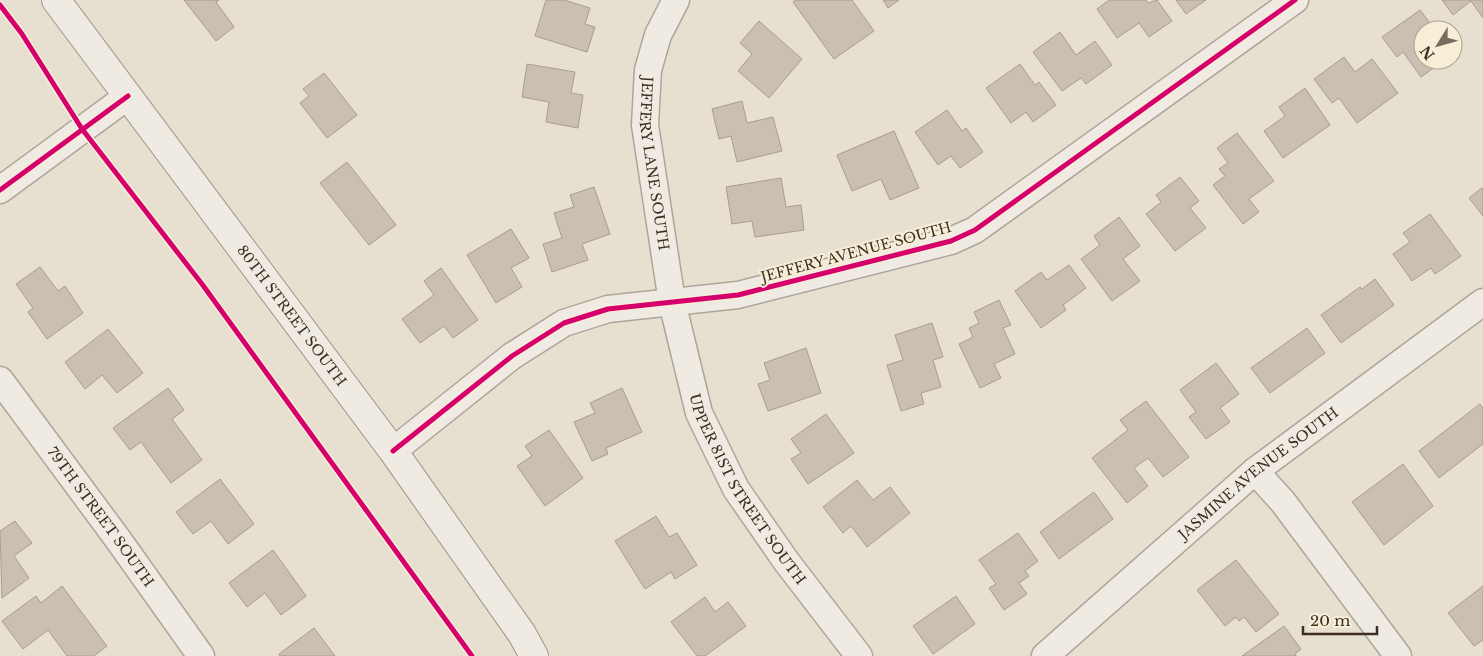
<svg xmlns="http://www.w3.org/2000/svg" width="1483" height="656" viewBox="0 0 1483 656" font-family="'Libre Baskerville',serif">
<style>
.building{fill:#cbbfb2;stroke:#a89c90}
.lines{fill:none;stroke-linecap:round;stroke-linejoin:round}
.street-casing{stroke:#ada599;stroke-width:29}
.secondary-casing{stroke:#9c958a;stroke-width:30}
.street{stroke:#efebe3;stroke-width:26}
.secondary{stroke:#efebe3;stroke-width:28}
.cycleway-casing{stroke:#f7eed8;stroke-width:8}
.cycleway{stroke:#d6006c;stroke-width:5}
.labels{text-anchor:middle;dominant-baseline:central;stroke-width:4;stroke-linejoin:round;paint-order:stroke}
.street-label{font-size:14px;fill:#3d2e20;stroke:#f7eed8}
</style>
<rect width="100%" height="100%" fill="#e7e0d1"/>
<g class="building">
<path d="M184,0H219L216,2L234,27L216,41Z"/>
<path d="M546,0H564L590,8L585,24L595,27L587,52L535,36Z"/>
<path d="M795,0H852L874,31L834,59L793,2Z"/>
<path d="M883,0H899L888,8Z"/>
<path d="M1109,0H1146L1148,3L1157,0L1172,21L1149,37L1139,23L1117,38L1097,9Z"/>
<path d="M1176,0H1206L1186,14Z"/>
<path d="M1442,0H1483V18L1471,1L1453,15Z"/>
<path d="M1420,10L1435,30H1423V60H1445L1421,77L1403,52L1397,57L1382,37Z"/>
<path d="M759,21L802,59L769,98L738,71L752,54L740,43Z"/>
<path d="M1060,32L1076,55L1095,41L1112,65L1086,84L1081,78L1062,91L1033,52Z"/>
<path d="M1344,57L1355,72L1372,59L1398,93L1357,123L1339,98L1332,103L1314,79Z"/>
<path d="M527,64L575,72L571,93L583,95L578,128L546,122L549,102L522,97Z"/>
<path d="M1020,64L1035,85L1039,82L1056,105L1033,122L1026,112L1011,123L986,88Z"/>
<path d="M324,73L357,115L327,138L300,103L309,96L303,89Z"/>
<path d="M1305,88L1330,125L1283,158L1264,131L1285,116L1279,107Z"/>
<path d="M742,101L747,123L773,117L782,151L737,162L731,136L719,139L712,109Z"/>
<path d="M947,110L962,131L966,128L983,152L960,168L951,156L938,165L915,132Z"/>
<path d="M894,131L919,188L890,200L881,179L852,191L837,155Z"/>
<path d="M1237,133L1274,181L1249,199L1259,212L1243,224L1213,185L1225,176L1219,169L1228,163L1217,148Z"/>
<path d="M347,162L396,225L369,245L320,183Z"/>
<path d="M1180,177L1199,201L1190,208L1206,228L1175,251L1146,214L1161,202L1156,195Z"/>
<path d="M781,178L786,207L801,205L804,230L755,237L752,221L732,224L726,187Z"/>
<path d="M594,187L610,234L582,244L588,260L552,272L543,244L562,238L554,213L574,207L570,195Z"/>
<path d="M1482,188L1483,189V216L1469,198Z"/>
<path d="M1430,214L1461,256L1435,274L1431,268L1412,281L1393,254L1410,242L1403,233Z"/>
<path d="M1119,217L1140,246L1123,259L1140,281L1112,301L1081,259L1100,245L1094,236Z"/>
<path d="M511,229L529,258L511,268L522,287L496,303L467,255Z"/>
<path d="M1069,265L1086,288L1063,305L1066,310L1041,328L1015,291L1041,272L1047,280Z"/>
<path d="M40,267L58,291L65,286L83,313L47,339L28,312L33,308L16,284Z"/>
<path d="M441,268L478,320L453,338L444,326L420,343L402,319L434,295L424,281Z"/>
<path d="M1375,279L1394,305L1341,343L1321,315L1360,287L1362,289Z"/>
<path d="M999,300L1011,325L1003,328L1015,354L994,364L1001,378L980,388L959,344L973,337L969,328L979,323L974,312Z"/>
<path d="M932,323L943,357L933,360L941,387L921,393L924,404L901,411L887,365L903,360L895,335Z"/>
<path d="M1307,328L1325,353L1270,393L1251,368Z"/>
<path d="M108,329L143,373L117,393L102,375L85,389L65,362Z"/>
<path d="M806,348L821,393L768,411L758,384L770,380L764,363Z"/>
<path d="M1216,363L1239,394L1220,408L1230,422L1206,439L1189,417L1196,412L1180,390Z"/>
<path d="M168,388L184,410L172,419L202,460L171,483L141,442L130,450L113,428Z"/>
<path d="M622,388L642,432L606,448L608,454L592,461L574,422L595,413L590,403Z"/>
<path d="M1146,401L1189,457L1163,477L1148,458L1134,468L1148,486L1127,503L1092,458L1128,430L1120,420Z"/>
<path d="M1480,404L1483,408V444L1439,478L1419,451Z"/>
<path d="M826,414L854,453L808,484L791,459L801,453L791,439Z"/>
<path d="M549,430L583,478L545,506L517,466L532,456L525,446Z"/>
<path d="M1403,464L1433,506L1384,545L1352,502Z"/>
<path d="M220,479L254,524L228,544L211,521L193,534L176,512Z"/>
<path d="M857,480L873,500L890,487L910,513L867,547L851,526L843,533L823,507Z"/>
<path d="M1094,492L1113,519L1059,559L1040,532Z"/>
<path d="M656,516L669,537L677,533L697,565L675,579L671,572L645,589L615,541Z"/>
<path d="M15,521L32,543L14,556L29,578L2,598L0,531Z"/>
<path d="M1018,533L1038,561L1025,571L1029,576L1019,583L1027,594L1004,610L989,588L996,584L979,560Z"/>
<path d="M273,550L306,596L281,615L265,593L247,607L229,583Z"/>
<path d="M1236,560L1279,614L1256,632L1244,617L1239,621L1236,617L1225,626L1197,590Z"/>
<path d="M62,586L107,646L94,656H67L48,630L23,649L2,621L36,596L41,603Z"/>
<path d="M1483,586V640L1474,646L1448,613Z"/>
<path d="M956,596L975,624L933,654L913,626Z"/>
<path d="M705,597L715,612L728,602L746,626L705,656H697L671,622Z"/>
<path d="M1284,626L1301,649L1295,654L1296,656H1242Z"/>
<path d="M314,628L335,656H280L279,654Z"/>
</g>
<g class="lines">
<g class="street-casing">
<g id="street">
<path id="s1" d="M676,0L658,35L648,70L645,125L672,302L699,413L736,489L786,561L859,656"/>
<path d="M0,190L128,96"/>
<path id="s2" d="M0,380L117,538L201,656"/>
<path d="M393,451L512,356L564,323L608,309L738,295L951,241L975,230L1295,0"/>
<path d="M1255,471L1283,502L1398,656"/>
<path id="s3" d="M1045,656L1255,471L1483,302"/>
</g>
</g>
<g class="secondary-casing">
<g id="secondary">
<path id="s4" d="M56,0L393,451L522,634L534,656"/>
</g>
</g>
<use href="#street" class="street"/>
<use href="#secondary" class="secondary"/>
<g class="cycleway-casing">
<g id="cycleway">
<path d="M0,5L22,34L82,129L202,284L472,656"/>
<path d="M0,190L128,96"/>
<path d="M393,451L512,356L564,323L608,309L738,295L951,241L975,230L1295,0"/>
</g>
</g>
<use href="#cycleway" class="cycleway"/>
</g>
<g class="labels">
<g class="street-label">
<text stroke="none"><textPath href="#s1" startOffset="170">JEFFERY LANE SOUTH</textPath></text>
<text transform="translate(856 252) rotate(-15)">JEFFERY AVENUE SOUTH</text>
<text stroke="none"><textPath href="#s4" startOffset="394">80TH STREET SOUTH</textPath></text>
<text stroke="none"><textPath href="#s3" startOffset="281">JASMINE AVENUE SOUTH</textPath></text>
<text stroke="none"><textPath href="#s1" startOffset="514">UPPER 81ST STREET SOUTH</textPath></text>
<text stroke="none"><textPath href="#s2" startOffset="170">79TH STREET SOUTH</textPath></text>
</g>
</g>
<g transform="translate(1438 45) rotate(233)"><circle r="24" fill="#f7eed8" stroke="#ada18e"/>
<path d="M0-4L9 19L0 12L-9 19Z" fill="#786c5e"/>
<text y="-8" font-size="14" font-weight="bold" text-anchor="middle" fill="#3d2e20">N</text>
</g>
<path d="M1303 626v8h74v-8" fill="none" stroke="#3d2e20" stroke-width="2.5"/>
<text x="1310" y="626" font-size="15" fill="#3d2e20" stroke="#f7eed8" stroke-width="4" paint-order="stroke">20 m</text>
</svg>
